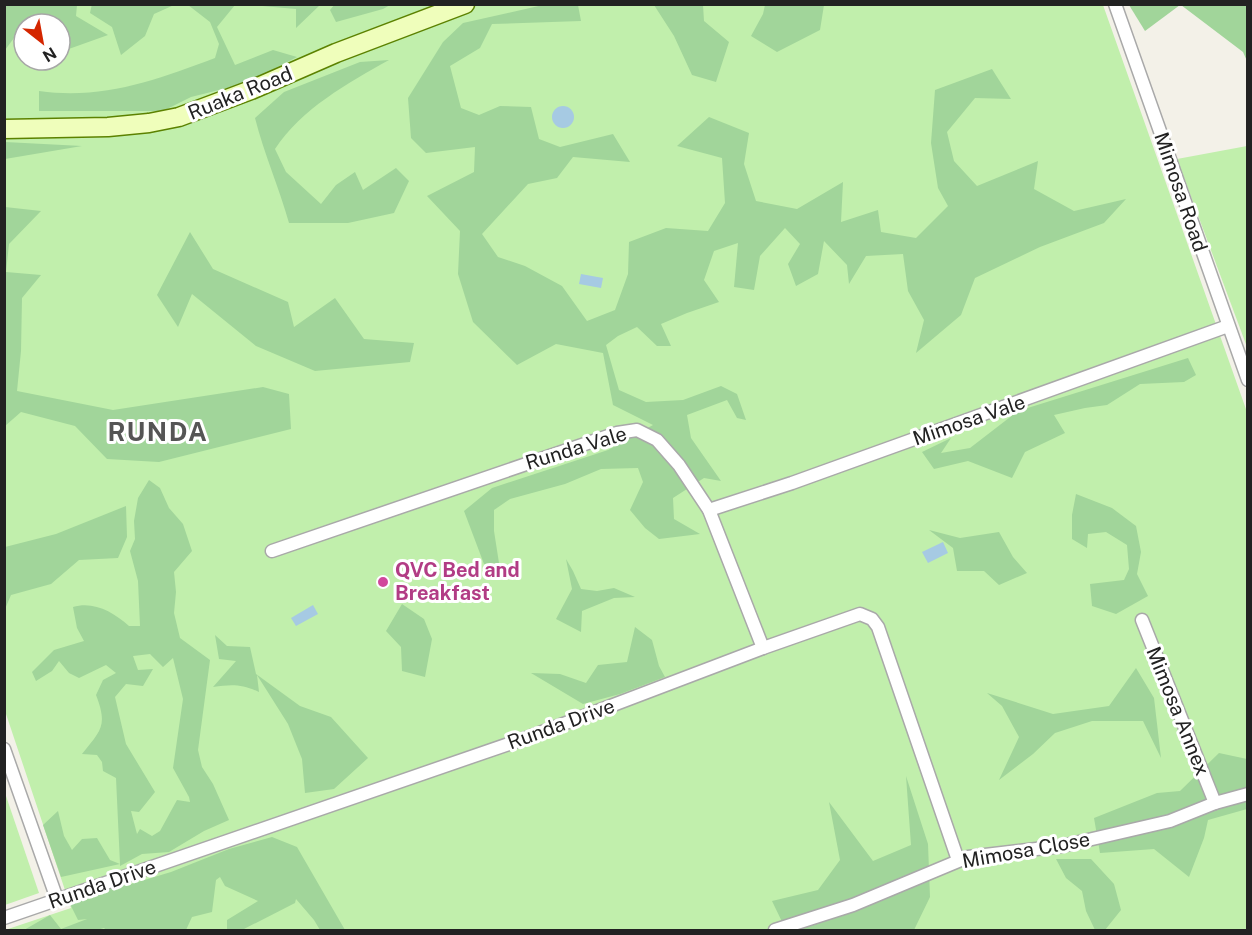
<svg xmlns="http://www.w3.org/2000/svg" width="1252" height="935" viewBox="0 0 1252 935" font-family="'Public Sans',sans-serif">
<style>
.grass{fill:#c1efac;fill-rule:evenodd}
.forest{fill:#a1d59a;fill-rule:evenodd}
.water{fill:#a6cae3}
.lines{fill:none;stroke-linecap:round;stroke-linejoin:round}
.street-casing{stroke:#a9a9a9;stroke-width:15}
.secondary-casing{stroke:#5c8200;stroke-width:21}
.street{stroke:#fff;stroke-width:12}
.secondary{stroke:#effebb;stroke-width:18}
.hotel-dot{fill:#d1479c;stroke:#fff;stroke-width:2}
.labels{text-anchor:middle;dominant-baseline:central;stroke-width:6;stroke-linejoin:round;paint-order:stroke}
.street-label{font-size:20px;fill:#222;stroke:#fff}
.hotel-label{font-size:20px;font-weight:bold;fill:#b23c85;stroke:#fff;text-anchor:start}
.district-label{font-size:26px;font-weight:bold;letter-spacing:1.5px;fill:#555;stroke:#fff}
</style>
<rect width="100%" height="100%" fill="#f3f1e8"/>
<g class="grass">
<path d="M5,5H1103L1247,412V930H5L71,908L5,711ZM24,24H60V60H24Z"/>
<path d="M1247,146H1248L1247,347L1177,159Z"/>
<path d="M5,793L39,893L5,905H4Z"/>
</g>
<g class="forest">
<path d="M92,4H174V5L154,14L145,36L121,55L112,27L90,13Z"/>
<path d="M335,4H390V5L383,9L336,22L330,10Z"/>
<path d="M4,5H77L76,16L108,35L66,50L60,47V24H29L26,22L5,50Z"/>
<path d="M188,5H235L217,27L235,65L273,50L297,57L247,83L191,97L163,111H39V91C103,100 156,80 215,58L219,44L210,22Z"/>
<path d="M251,5L252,4L320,5L296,28V9Z"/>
<path d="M543,5H578L581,21L492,24L480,48L450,66L461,108L479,115L500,106L531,107L539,139L560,147L613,134L630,162L573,157L557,178L528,184L482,234L498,257L525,266L562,286L587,321L615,310L628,274L629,242L666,228L708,231L725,203L722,158L677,146L709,117L749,133L744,164L756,201L797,209L843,182L841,222L878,210L881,232L916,238L948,206L938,188L931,143L935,90L992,69L1011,99L975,98L947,132L954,161L977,186L1038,161L1034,189L1074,211L1126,199L1104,223L1040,247L975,278L961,315L916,353L924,320L908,291L903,254L866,256L849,284L847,265L824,241L818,274L796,286L788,264L800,244L785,228L760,256L754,290L734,287L738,243L714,251L704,280L719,302L687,313L661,324L671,346H657L637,327L618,336L606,345L619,390L646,402L683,400L721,386L737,394L746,420L737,418L727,400L687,415L691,438L721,481L704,478L673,498L674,519L700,534L659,539L645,528L630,510L643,482L638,468L601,469L565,484L510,499L494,510V531L499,563L484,564L464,511L492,488L608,450L653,425L613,405L603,353L556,344L517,365L473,322L458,274L460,231L427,196L474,172L475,147L426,153L411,138L408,98L443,42L463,23Z"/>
<path d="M654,5H703L704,21L729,42L716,82L692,75L674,36Z"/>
<path d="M765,5H824L820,30L777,52L751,36L763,14Z"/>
<path d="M1129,5H1180L1145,31Z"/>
<path d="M1181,5H1247V61L1243,52Z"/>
<path d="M389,60C348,83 301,109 275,149L286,172L321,204L336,185L355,172L363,190L396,168L409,181L394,213L348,223H289C279,187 264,154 255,118L284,92L360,62Z"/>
<path d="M5,142L82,146L5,159Z"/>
<path d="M5,207L41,211L9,244L6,272L41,275L22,298L21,351L17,391L113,410L263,387L289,394L291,429L159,462L107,459L75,426L21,412L5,426Z"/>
<path d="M190,232L213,269L288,302L294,327L335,298L364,339L414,343L410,362L315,371L256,346L192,294L178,327L157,295Z"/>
<path d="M1188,358L1196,375L1184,382L1140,384L1107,405L1085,408L1054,415L1065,433L1025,452L1012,478L968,461L934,469L922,452L951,438L941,453L970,448L1018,411Z"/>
<path d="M149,480L160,488L169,508L183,524L192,551L174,572L176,592L174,613L180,638L210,660L198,750L202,767L213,784L229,820L204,831L169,852L142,854L120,866V864L61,877L43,825L58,811L64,836L72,850L82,839L97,838L110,860L120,864L116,778L103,771L102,762L97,755L82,754C101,730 108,726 96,695L103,680L116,673L106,665L79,678L69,673L59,661L52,671L36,681L32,672L54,650L84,641L77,628L73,607C94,601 113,612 129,626H140L138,581L130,551L135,539L134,521L138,498ZM150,654L163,667L173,658L183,699L173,768L189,797L190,802L177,800L160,831L152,836L140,829L137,834L131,811L139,812L155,792L126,744L115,697L126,684L143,686L153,669L138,670L133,656Z"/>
<path d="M1076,494L1112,508L1136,526L1141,552L1137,574L1148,596L1116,614L1092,606L1090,584L1124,580L1129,569L1127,545L1106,532L1088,534L1087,548L1072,539V515Z"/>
<path d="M126,506L127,537L118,558L79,560L51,584L11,595L5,609V547L56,534Z"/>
<path d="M929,530L960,538L999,532L1013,557L1027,573L999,585L984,571H957L953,548Z"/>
<path d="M566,559L573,571L581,589L597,591L614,588L635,597L614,598L582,611L581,632L556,619L572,589Z"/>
<path d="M402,604L424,619L432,639L425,677L402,671L401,647L386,631Z"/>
<path d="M635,627L652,640L659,666L665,677L620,694L583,704L531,673L560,674L586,683L598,665L627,662Z"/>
<path d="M215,635L227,646L250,647L256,674L300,706L331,717L368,758L334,789L305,793L302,759L288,724L257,675L259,692C242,684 232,684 213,687L236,661L219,659Z"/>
<path d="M1136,668L1154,698L1161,758L1143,721H1092L1055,733L1033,754L999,780L1019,737L1002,706L987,693L1053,714L1109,706Z"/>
<path d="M1219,753L1247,759V809L1208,820L1204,838L1189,877L1154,849L1100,853L1094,818L1157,793L1180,791Z"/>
<path d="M906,776L928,844L930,897L914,930H786L772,901L818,890L840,860L829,802L873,861L911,845Z"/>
<path d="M272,837L297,847L345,930H320L314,920L296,899L295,903L242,930H227V920L258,901L225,886L220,877L216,880L212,912L192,917L186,930H106L104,928L97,930H24L50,915L61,929L87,919L78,920L69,902L104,883L131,884L171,872L229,849Z"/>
<path d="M1056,859H1091L1114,884L1121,910L1105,930H1095L1086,911L1082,891L1066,878Z"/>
</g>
<g class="water">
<circle cx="563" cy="117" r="11"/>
<path d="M581,274L603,278L601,288L579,284Z"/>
<path d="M943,542L948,553L928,563L922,552Z"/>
<path d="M313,605L318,614L296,626L291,618Z"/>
</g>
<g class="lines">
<g class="street-casing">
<g id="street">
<path d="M1115,4L1248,380"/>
<path d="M709,510L792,483L1228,326"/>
<path d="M272,551L617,433L637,430L657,440L679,465L709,510L763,648"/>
<path d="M1142,620L1215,803"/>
<path d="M4,749L57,899"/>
<path d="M4,918L529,737L763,648L860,614L872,619L878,627L958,860"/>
<path d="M775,930L853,905L968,857L1062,846L1170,821L1215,803L1248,794"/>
</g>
</g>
<g class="secondary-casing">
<path id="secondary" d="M4,129L108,127L149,123L179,117L251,90L336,53L465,4"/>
</g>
<use href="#street" class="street"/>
<use href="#secondary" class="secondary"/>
</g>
<circle class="hotel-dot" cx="383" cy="582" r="6"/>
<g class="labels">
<g class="street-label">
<text transform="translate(240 93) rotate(-22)">Ruaka Road</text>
<text transform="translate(1181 192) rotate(71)">Mimosa Road</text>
<text transform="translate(969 420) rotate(-19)">Mimosa Vale</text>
<text transform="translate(576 448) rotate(-17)">Runda Vale</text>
<text transform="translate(1178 711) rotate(68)">Mimosa Annex</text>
<text transform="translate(561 724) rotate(-20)">Runda Drive</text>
<text transform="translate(1026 850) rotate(-10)">Mimosa Close</text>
<text transform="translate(102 884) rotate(-19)">Runda Drive</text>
</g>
<g class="hotel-label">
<text x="395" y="570">QVC Bed and<tspan x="395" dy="23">Breakfast</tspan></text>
</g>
<g class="district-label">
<text x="158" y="431">RUNDA</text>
</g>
</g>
<rect width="1252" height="935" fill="none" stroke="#222222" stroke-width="12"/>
<g transform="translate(42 42) rotate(149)"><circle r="28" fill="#ffffff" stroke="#a7a7a7" stroke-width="1.5"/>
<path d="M0-4.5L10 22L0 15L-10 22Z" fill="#d42600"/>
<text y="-9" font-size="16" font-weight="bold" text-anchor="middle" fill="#222222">N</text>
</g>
</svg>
